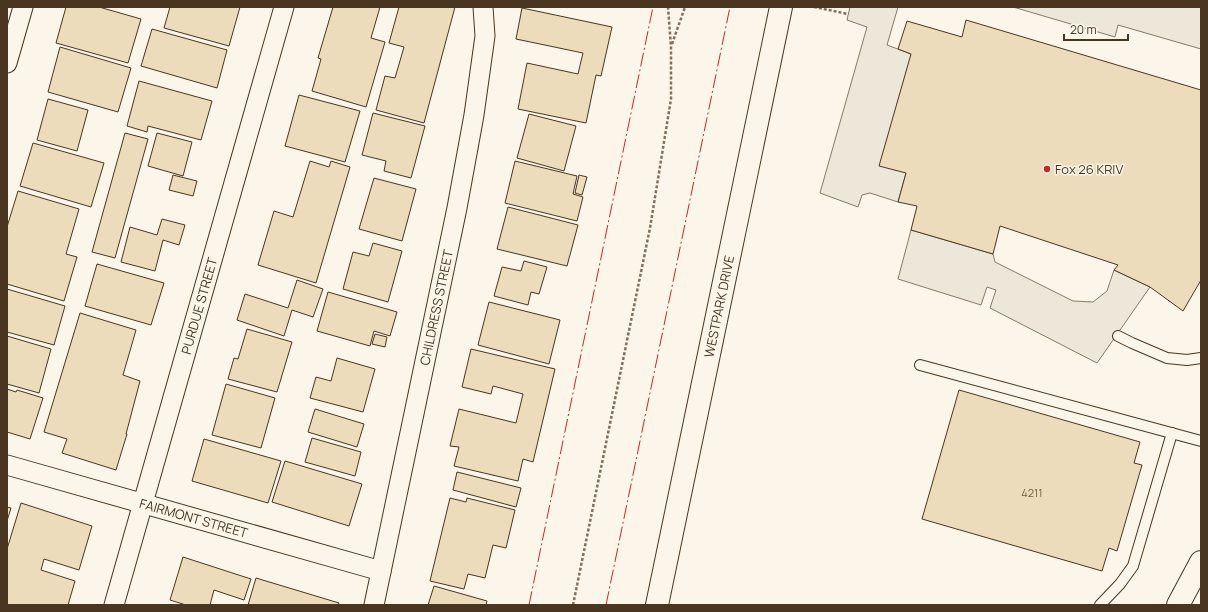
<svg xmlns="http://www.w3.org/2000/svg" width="1208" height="612" viewBox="0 0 1208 612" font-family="Manrope,sans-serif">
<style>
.parking{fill:#ede7d9;stroke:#887966}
.building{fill:#ecdcbc;stroke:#4a3520}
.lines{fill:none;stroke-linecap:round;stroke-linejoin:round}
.service-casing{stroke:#4a3520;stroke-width:12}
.minor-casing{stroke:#4a3520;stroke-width:21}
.secondary-casing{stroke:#4a3520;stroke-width:24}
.path{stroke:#7f6f5c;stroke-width:2.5;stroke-dasharray:3 2;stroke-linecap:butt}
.service{stroke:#fbf6e9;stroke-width:10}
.minor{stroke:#fbf6e9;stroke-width:19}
.secondary{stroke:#fbf6e9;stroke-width:22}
.power{stroke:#c62828;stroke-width:1;stroke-dasharray:14 3 2 3;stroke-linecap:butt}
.poi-dot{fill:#c62828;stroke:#fbf6e9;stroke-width:1.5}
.labels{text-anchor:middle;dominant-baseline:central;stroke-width:3;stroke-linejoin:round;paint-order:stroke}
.number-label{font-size:11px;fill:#725f47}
.poi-label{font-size:13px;fill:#4a3520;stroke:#fbf6e9;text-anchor:start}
.street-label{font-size:13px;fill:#4a3520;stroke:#fbf6e9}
</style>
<rect width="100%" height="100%" fill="#fbf6e9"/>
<g class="parking">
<path d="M850,7H898L887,45L911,54L906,173L898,202L870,193L862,195L858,207L820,193L867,27L847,20Z"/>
<path d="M1013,7H1201V49L1118,25L1115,37Z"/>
<path d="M911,230L993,254L995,262L1073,301L1093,302L1107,291L1114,270L1150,287L1097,363L990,308L996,290L987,287L981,305L898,279Z"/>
</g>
<g class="building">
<path d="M66,7H99L141,19L128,63L56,43Z"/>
<path d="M170,7H240L229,46L164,28Z"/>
<path d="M333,7H380L371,38L385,42L366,107L312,91L321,59L318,58Z"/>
<path d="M399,7H455L424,123L376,110L385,76L395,78L404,47L389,43Z"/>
<path d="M522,8L612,27L601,76L596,75L586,123L518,109L527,63L578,74L583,53L516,39Z"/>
<path d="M966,20L1201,90V280L1183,311L1150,287L1114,270L1118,265L1000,226L993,254L911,230L917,206L898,202L906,173L879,166L911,54L898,49L907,21L962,37Z"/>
<path d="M152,29L227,50L217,88L141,66Z"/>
<path d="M60,47L131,68L118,112L48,92Z"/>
<path d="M139,81L212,101L201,140L148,126L147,132L127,126Z"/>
<path d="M299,95L360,111L345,162L285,146Z"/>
<path d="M48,99L88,110L77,151L37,140Z"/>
<path d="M373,113L425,126L411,178L384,171L386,161L362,155Z"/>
<path d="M529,114L576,126L564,171L517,158Z"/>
<path d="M125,133L148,139L115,258L92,252Z"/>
<path d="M157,133L192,142L183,176L148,166Z"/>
<path d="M33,143L104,163L91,207L20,186Z"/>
<path d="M310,161L329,167L331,161L350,167L316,283L258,265L274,211L293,217Z"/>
<path d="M515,161L577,176L573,194L583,197L577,221L505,203Z"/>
<path d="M173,175L197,181L193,196L169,190Z"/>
<path d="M579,175L587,177L582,195L575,193Z"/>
<path d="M374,178L416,189L402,241L359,229Z"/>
<path d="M18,191L79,209L66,254L77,257L64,301L7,284V227Z"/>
<path d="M508,207L578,225L567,266L497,249Z"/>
<path d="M162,219L185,225L179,245L163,240L155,271L121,262L130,227L157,235Z"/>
<path d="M373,243L402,251L388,302L343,289L353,252L369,256Z"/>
<path d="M524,261L547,267L539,294L531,292L528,305L494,296L502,267L521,271Z"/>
<path d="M97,264L164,283L151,325L85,306Z"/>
<path d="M297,280L323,289L313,317L292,310L284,336L237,320L245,294L288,308Z"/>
<path d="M7,289L65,306L54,345L7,332Z"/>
<path d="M328,292L397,312L390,336L374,331L370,346L317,331Z"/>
<path d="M489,302L560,320L549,364L478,345Z"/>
<path d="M80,313L136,330L123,375L140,381L126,434H127L116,470L62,453L67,439L44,432Z"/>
<path d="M247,329L292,342L277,392L228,379L234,358L238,359Z"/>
<path d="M375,334L387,337L385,347L372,344Z"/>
<path d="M7,336L51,349L39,393L7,384Z"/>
<path d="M471,349L555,369L533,462L523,459L518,481L454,466L459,447L450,446L459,409L516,423L523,394L493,386L491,394L462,387Z"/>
<path d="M337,358L375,369L363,412L310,398L316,377L331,381Z"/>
<path d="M226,384L275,398L261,448L212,435Z"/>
<path d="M7,389L16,392L17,390L43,398L30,439L7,432Z"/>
<path d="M959,390L1140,442L1134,463L1142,465L1117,551L1109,548L1102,571L922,519Z"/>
<path d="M315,409L364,424L357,447L308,432Z"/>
<path d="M312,438L361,452L355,476L305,462Z"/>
<path d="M204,439L281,461L268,503L192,481Z"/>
<path d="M285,461L362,484L349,526L272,502Z"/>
<path d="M457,472L521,488L516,507L453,490Z"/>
<path d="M450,498L466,502L467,498L515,510L506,548L493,545L485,578L468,574L464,589L430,581Z"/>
<path d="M21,503L92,526L79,570L44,559L41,570L75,581L68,605H7V549Z"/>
<path d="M7,507L11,508L7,521Z"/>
<path d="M183,557L251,579L244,600L214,590L210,605H186L170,600Z"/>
<path d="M256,578L339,603L338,605H248Z"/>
<path d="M434,586L487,601L486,605H428Z"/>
</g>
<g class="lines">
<g class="service-casing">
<g id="service">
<path d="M1118,336L1132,343L1167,358L1187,360L1201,358"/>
<path d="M920,365L1201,441"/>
<path d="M1100,605L1120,584L1133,566L1172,433"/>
</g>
</g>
<g class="minor-casing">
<g id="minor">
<path d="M7,63L23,7"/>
<path id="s1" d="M7,465L381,571"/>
<path id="s2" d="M114,605L284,7"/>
<path id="s3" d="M374,605L457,208L474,115L485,36L483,7"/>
</g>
</g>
<g class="secondary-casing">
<g id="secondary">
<path id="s4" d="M657,605L781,7"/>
<path d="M1178,605L1201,562"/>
</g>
</g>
<g class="path">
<path d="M814,7L848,14"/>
<path d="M672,44L685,7"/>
<path d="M573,605L650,228L671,99V47L668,7"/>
</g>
<use href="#service" class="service"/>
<use href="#minor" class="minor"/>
<use href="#secondary" class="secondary"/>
<g class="power">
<path d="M529,605L653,7"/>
<path d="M606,605L730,7"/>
</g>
</g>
<circle class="poi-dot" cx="1047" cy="169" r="4"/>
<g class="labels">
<g class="number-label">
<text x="1032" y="492">4211</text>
</g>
<g class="poi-label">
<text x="1055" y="169">Fox 26 KRIV</text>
</g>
<g class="street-label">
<text stroke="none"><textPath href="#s2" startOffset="311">PURDUE STREET</textPath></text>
<text stroke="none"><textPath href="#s4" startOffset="305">WESTPARK DRIVE</textPath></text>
<text stroke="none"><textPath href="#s3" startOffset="304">CHILDRESS STREET</textPath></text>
<text stroke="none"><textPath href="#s1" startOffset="194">FAIRMONT STREET</textPath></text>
</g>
</g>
<rect width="1208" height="612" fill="none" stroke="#4a3520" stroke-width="16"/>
<path d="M1064 34v6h64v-6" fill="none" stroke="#4a3520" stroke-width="2"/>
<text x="1070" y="34" font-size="12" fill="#4a3520" stroke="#fbf6e9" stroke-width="3" paint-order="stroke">20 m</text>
</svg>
